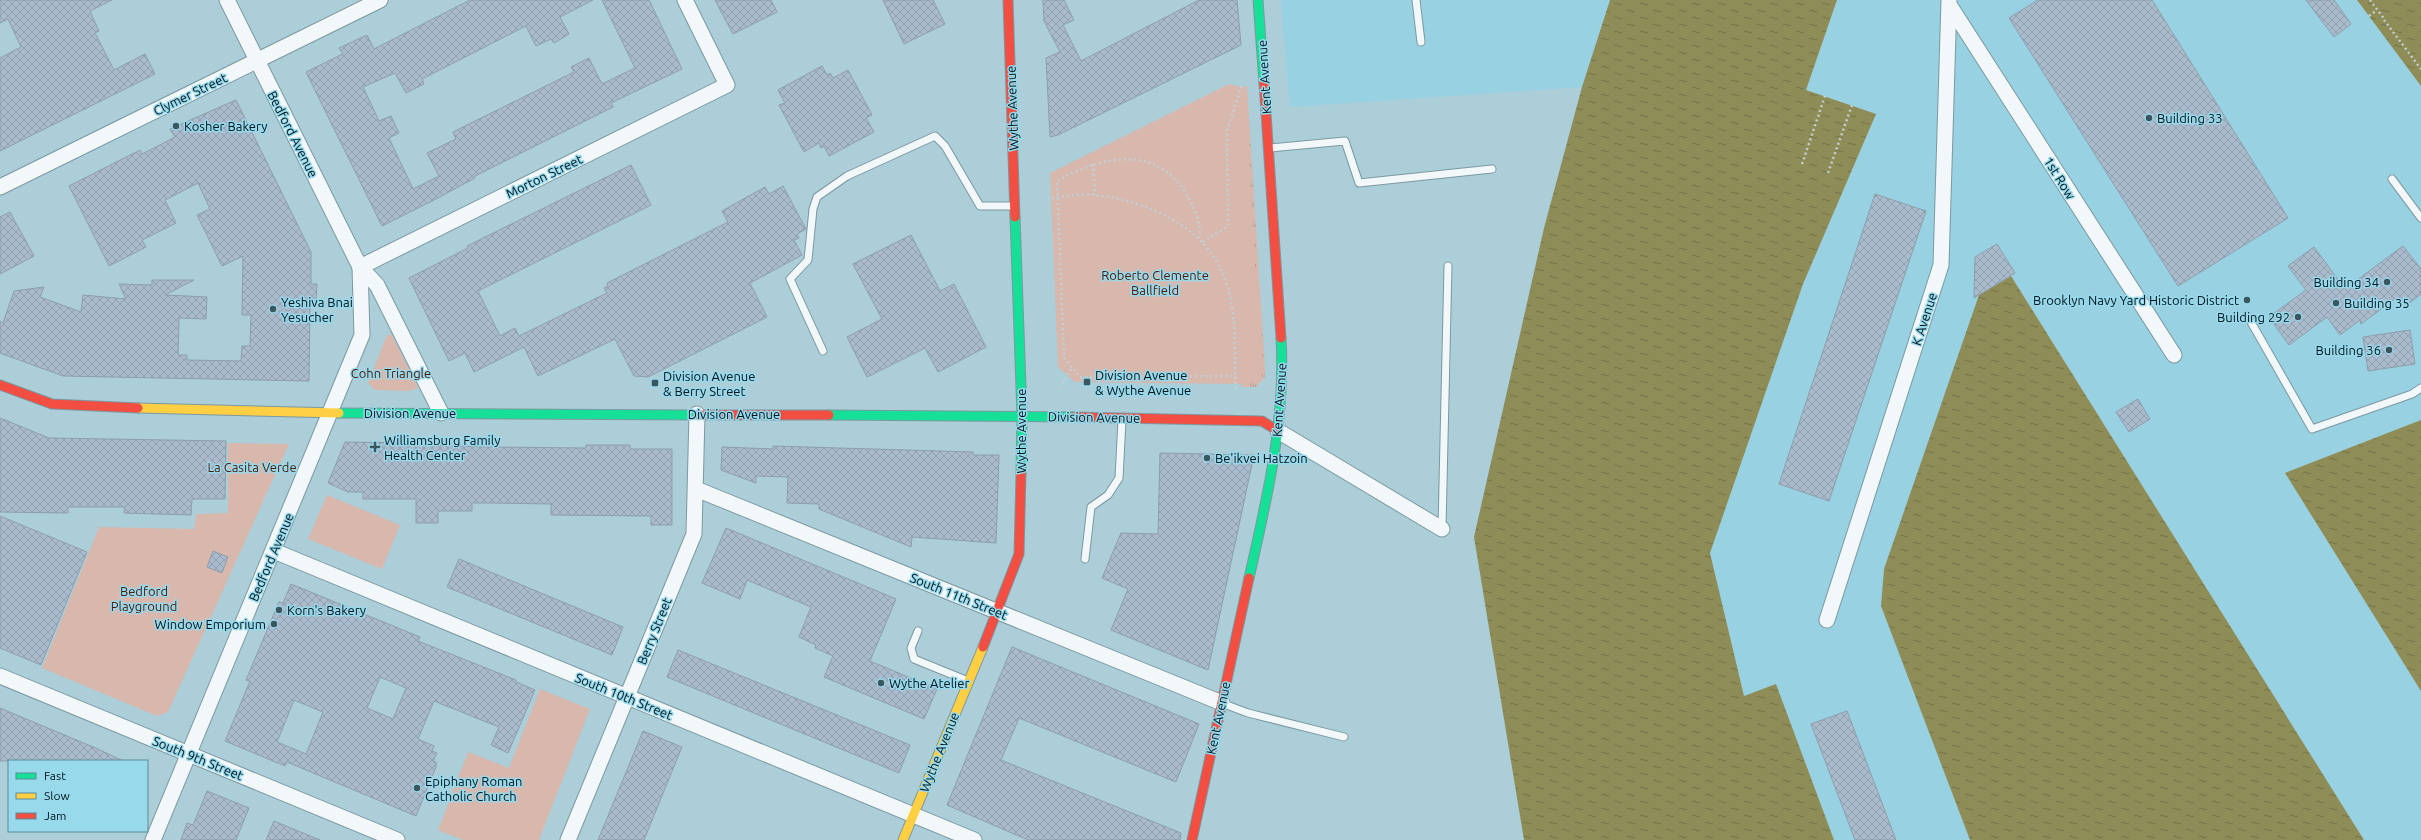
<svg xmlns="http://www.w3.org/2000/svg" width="2421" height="840" viewBox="0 0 2421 840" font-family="Ubuntu,sans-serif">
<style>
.built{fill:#97d1e2}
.grass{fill:url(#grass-tufts)}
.green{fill:#d8b7ad}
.water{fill:url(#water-ripples)}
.building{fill:url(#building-cross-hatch);stroke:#8d9eab;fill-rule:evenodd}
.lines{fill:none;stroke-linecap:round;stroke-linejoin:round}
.lane-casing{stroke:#7c98a0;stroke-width:9}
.street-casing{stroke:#7c98a0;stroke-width:17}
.fast-casing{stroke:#7c98a0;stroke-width:11}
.slow-casing{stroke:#7c98a0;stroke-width:11}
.jam-casing{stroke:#7c98a0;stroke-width:11}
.path{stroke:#c4cfd2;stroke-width:2.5;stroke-dasharray:2 3;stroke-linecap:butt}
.lane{stroke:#f2f8f9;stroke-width:7}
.street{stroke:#f2f8f9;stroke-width:15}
.fast{stroke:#16e098;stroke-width:9}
.slow{stroke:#ffcf43;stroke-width:9}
.jam{stroke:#f24e42;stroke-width:9}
.poi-dot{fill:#3c565e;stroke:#98d9ec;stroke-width:1.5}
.labels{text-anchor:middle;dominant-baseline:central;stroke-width:3;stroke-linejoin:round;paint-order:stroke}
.street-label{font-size:13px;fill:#00151c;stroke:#98d9ec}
.poi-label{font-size:13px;fill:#00151c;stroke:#98d9ec;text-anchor:start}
.park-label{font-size:13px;fill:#4c1b0b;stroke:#98d9ec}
</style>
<defs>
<pattern id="grass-tufts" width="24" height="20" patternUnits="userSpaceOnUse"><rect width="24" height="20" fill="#d8b7ad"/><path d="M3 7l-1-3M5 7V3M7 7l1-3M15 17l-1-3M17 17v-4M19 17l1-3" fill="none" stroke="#b89c94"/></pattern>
<pattern id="water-ripples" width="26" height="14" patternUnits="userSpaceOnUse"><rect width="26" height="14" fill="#8e8d58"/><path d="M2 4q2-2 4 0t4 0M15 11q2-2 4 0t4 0" fill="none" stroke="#727248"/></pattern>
<pattern id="building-cross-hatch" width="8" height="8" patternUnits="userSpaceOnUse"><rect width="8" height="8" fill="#a9bbcd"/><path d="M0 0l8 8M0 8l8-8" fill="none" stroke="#90a0af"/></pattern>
</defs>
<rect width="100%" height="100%" fill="#abced9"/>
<g class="built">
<path d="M1281,0H1610L1582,87L1290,107Z"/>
<path d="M1837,0H2357L2421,86V420L2285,473L2421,691V840H2364L2011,276L1979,296L1884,569L1881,606L1970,840H1834L1776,685L1744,696L1710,553L1803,284L1876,114L1806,90Z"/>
</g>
<path class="grass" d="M1247,85L1265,368V377L1256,387H1241L1237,102L1243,87Z"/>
<g class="green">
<path d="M1229,84L1241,87L1245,95L1261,375L1255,382L1240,384L1075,382L1058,367L1050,173Z"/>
<path d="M387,335H392L418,388L409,391L375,390L368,383Z"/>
<path d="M228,443L289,444L168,712L157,716L42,668L99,527L194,529L196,514L228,513Z"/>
<path d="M327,495L400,525L382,569L308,539Z"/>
<path d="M540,689L590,709L539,840H463L438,830L468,752L509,768Z"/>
</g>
<g class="water">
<path d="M1610,0H1837L1806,90L1876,114L1803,284L1710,553L1744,696L1776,684L1834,840H1524L1474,537L1544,228L1582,87Z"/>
<path d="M2357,0H2421V86Z"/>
<path d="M2011,276L2364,840H1970L1881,606L1884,569L1979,295Z"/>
<path d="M2421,420V691L2285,473Z"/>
</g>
<g class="building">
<path d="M0,0H112L90,11L99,31L95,33L114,70L145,54L155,74L0,151V58L21,47L8,19L0,23Z"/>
<path d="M470,0H593L560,17L569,34L554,43L551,39L536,46L526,26L422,79L424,84L406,93L395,73L363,87L379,121L391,116L399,133L389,138L413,189L439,176L427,153L456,139L453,132L574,72L571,67L589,58L602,84L635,68L602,0H649L682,69L611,103L613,107L475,176V178L432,201L382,226L306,72L343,54L339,48L367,35L374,49Z"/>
<path d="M715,0H771L777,12L733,34Z"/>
<path d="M883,0H933L945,24L904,44Z"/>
<path d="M1043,0H1064L1074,20L1063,25L1081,61L1199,0H1237L1241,45L1058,135L1050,137L1046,58L1060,52L1044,21Z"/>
<path d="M2038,0H2152L2288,218L2178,286L2009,18Z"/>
<path d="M2306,0H2334L2351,24L2334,37Z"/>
<path d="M822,66L827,75L830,73L833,78L848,70L872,115L866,118L874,132L829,156L824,146L821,148L819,143L804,152L779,105L785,103L778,90Z"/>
<path d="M236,100L311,252V284H317L316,303H310L309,381L63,376L0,353V321L3,323L14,291L44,287L40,297L81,312L83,295L126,299L119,284L152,285V280H194L165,295L207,297L206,319L179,318L178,355H187V360L241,361L242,346H250L251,315H242L243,256L222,266L197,215L210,209L198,183L165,200L176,223L142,240L146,247L109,266L69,186L140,150L142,154L158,146L175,137L170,129Z"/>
<path d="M631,165L651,205L478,291L500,336L515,328L519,336L607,293L604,288L608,286L607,283L728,222L722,211L765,187L769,194L783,186L806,229L797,234L799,238L794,240L802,255L750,283L767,317L648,377L634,376L615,339L538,376L524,347L474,372L465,353L449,361L409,278L468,248L467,246Z"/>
<path d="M1875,194L1926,211L1829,501L1779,484Z"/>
<path d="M10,212L34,256L0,274V217Z"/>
<path d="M911,235L940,291L954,284L986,347L938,372L925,348L867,377L847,337L882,319L853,264Z"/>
<path d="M1997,244L2015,273L1974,298L1975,257Z"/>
<path d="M2403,246L2421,269V294L2404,307L2396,298L2361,324L2360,320L2340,335L2327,317L2289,345L2269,317L2306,290L2288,266L2314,247L2345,289Z"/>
<path d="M2410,330L2415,364L2368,371L2363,337Z"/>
<path d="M2138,399L2150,419L2129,432L2116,412Z"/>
<path d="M0,418L49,438L226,441L225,499H192L191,515L124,513L125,507H68V513L0,512Z"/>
<path d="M345,442L417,443V445L490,447L586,448V445H630V449H672V525H651V516L551,515V504L490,503H472V511H438V523H416V499H363V492H348L328,483Z"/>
<path d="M773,446L973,452V455H999L996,543L912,537L911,547L819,509V504L787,503L788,477L756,476V483L721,470L722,447L773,449Z"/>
<path d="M1160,453L1254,455L1208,670L1111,630L1128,589L1102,578L1121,533L1158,534Z"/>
<path d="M0,516L87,552L41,665L0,648Z"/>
<path d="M726,528L896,599L870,661L937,689L924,719L824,677L833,656L815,648L816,645L799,637L811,607L747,580L740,599L702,583Z"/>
<path d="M213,551L228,557L222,573L207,567Z"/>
<path d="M459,559L623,627L612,655L447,587Z"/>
<path d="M291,584L420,637L418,641L516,680V682L535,690L508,753L491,745L499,727L434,701L418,739L434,746L432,751L437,753L433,761L436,762V767L416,816L287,762L285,766L225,741L250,681L246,680L279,602L283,603ZM380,677L406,688L393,719L367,708ZM294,700L323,712L306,754L277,742Z"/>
<path d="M1012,647L1199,724L1176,782L1019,718L1001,760L1181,833L1180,840H1028L947,805Z"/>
<path d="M678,650L910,745L899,773L667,677Z"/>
<path d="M0,708L98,749L123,761H0Z"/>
<path d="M1847,711L1896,840H1855L1811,724Z"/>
<path d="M643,731L682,747L644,840H598Z"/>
<path d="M207,791L249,808L236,840H181L187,823L193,825Z"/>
<path d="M274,821L320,840H266Z"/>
</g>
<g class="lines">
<g class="lane-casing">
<g id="lane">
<path d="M1416,0L1421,42"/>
<path d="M1269,148L1345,141L1359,183L1492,169"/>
<path d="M2392,179L2421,218"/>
<path d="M2247,315L2312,429L2412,394L2421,388"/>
<path d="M823,351L790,279L808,260L813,209L817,197L847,176L935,136L945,146L980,206H1014"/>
<path d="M1442,528L1448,266"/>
<path d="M1085,559L1091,507L1108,495L1119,478L1122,420"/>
<path d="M918,631L911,648L914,659L968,681"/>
<path d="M1224,704L1248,713L1344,737"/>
</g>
</g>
<g class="street-casing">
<g id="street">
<path d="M227,0L360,267L377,285L441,413"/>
<path d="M1950,6L2174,355"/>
<path d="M0,187L380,0"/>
<path d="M360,267L727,85L685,0"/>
<path d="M1278,431L1442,529"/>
<path d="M696,489L1222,703"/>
<path d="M274,551L974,840"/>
<path d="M1827,620L1941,265L1949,0"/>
<path d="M0,676L397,840"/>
<path d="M153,840L362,335L360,267"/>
<path d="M568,840L694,534L697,414"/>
</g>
</g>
<g class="fast-casing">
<g id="fast">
<path d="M1258,0L1264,83"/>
<path d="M1015,217L1022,416L1021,473"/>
<path d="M339,413L698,415"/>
<path d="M829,415L1073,417"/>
<path d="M1249,578C1267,499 1286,419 1281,338"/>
</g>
</g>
<g class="slow-casing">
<g id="slow">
<path d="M138,408L339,413"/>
<path d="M903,840L983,647"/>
</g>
</g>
<g class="jam-casing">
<g id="jam">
<path d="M1008,0L1015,217"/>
<path d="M1264,83L1281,338"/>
<path d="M0,385L52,404L138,408"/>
<path d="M698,415H829"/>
<path d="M1073,417L1262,421L1278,431"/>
<path d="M983,647L1019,554L1021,473"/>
<path d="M1192,840L1249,578"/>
</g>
</g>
<g class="path">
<path d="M2370,0L2385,20"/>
<path d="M2369,16L2377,10"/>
<path d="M2384,20L2421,69"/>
<path d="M1093,164L1095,195"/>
<path d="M1802,164L1825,96"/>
<path d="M1828,173L1852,105"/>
<path d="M1047,198C1062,197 1080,193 1095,195C1153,202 1214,230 1229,292C1237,324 1234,359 1236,392"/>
<path d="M1199,238C1202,227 1195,209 1189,199C1159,143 1104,155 1057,181L1064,358L1080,377L1235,376"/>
<path d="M1203,242L1228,226L1227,131L1241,87L1243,85"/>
<path d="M1060,388L1072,368"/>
</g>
<use href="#lane" class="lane"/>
<use href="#street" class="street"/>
<use href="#fast" class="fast"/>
<use href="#slow" class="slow"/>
<use href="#jam" class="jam"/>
</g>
<g class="poi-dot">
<circle cx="2149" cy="118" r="4"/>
<circle cx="176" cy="126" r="4"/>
<circle cx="2387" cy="282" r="4"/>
<circle cx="2247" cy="300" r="4"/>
<circle cx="2336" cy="303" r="4"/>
<circle cx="273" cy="309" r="4"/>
<circle cx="2298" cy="317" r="4"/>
<circle cx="2389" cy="350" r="4"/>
<rect x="1083" y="378" width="8" height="8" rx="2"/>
<rect x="651" y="379" width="8" height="8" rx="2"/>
<path d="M373 441h4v4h4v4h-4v4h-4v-4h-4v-4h4z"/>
<circle cx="1207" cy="458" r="4"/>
<circle cx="279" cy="610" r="4"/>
<circle cx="274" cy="624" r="4"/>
<circle cx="881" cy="683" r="4"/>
<circle cx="417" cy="788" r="4"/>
</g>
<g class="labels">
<g class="street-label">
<text transform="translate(1264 77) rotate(-94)">Kent Avenue</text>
<text transform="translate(190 94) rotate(-26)">Clymer Street</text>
<text transform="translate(1012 108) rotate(-92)">Wythe Avenue</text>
<text transform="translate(293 134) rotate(63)">Bedford Avenue</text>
<text transform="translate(544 176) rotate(-26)">Morton Street</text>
<text transform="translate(2060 178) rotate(58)">1st Row</text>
<text transform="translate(1924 319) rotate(-72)">K Avenue</text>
<text transform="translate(1279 400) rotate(-86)">Kent Avenue</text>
<text x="410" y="413">Division Avenue</text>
<text x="734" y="414">Division Avenue</text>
<text transform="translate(1094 417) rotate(1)">Division Avenue</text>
<text transform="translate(1021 431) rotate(-90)">Wythe Avenue</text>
<text transform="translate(271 557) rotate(-67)">Bedford Avenue</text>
<text transform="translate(959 596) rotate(22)">South 11th Street</text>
<text transform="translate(654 631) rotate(-68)">Berry Street</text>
<text transform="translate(624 696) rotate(22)">South 10th Street</text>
<text transform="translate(1218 718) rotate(-78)">Kent Avenue</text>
<text transform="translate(939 752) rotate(-68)">Wythe Avenue</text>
<text transform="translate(198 758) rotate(22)">South 9th Street</text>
</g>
<g class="poi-label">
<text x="2157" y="118">Building 33</text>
<text x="184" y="126">Kosher Bakery</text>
<text x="2379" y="282" text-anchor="end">Building 34</text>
<text x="2239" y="300" text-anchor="end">Brooklyn Navy Yard Historic District</text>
<text x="281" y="302">Yeshiva Bnai<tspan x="281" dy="15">Yesucher</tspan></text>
<text x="2344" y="303">Building 35</text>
<text x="2290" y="317" text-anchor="end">Building 292</text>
<text x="2381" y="350" text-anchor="end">Building 36</text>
<text x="1095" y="375">Division Avenue<tspan x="1095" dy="15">&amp; Wythe Avenue</tspan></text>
<text x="663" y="376">Division Avenue<tspan x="663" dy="15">&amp; Berry Street</tspan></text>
<text x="384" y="440">Williamsburg Family<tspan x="384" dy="15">Health Center</tspan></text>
<text x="1215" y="458">Be'ikvei Hatzoin</text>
<text x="287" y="610">Korn's Bakery</text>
<text x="266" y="624" text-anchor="end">Window Emporium</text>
<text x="889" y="683">Wythe Atelier</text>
<text x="425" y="781">Epiphany Roman<tspan x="425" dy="15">Catholic Church</tspan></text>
</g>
<g class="park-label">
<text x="1155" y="275">Roberto Clemente<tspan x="1155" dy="15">Ballfield</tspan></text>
<text x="391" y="373">Cohn Triangle</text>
<text x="252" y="467">La Casita Verde</text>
<text x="144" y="591">Bedford<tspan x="144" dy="15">Playground</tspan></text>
</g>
</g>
<rect x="8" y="760" width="140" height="72" fill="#98d9ec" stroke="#5b8b99"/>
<rect x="16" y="773" width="20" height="6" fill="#16e098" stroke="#5b8b99"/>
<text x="44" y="780" font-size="12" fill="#00151c">Fast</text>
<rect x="16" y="793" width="20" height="6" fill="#ffcf43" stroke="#5b8b99"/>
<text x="44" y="800" font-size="12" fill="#00151c">Slow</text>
<rect x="16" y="813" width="20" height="6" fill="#f24e42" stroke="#5b8b99"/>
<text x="44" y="820" font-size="12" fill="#00151c">Jam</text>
</svg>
